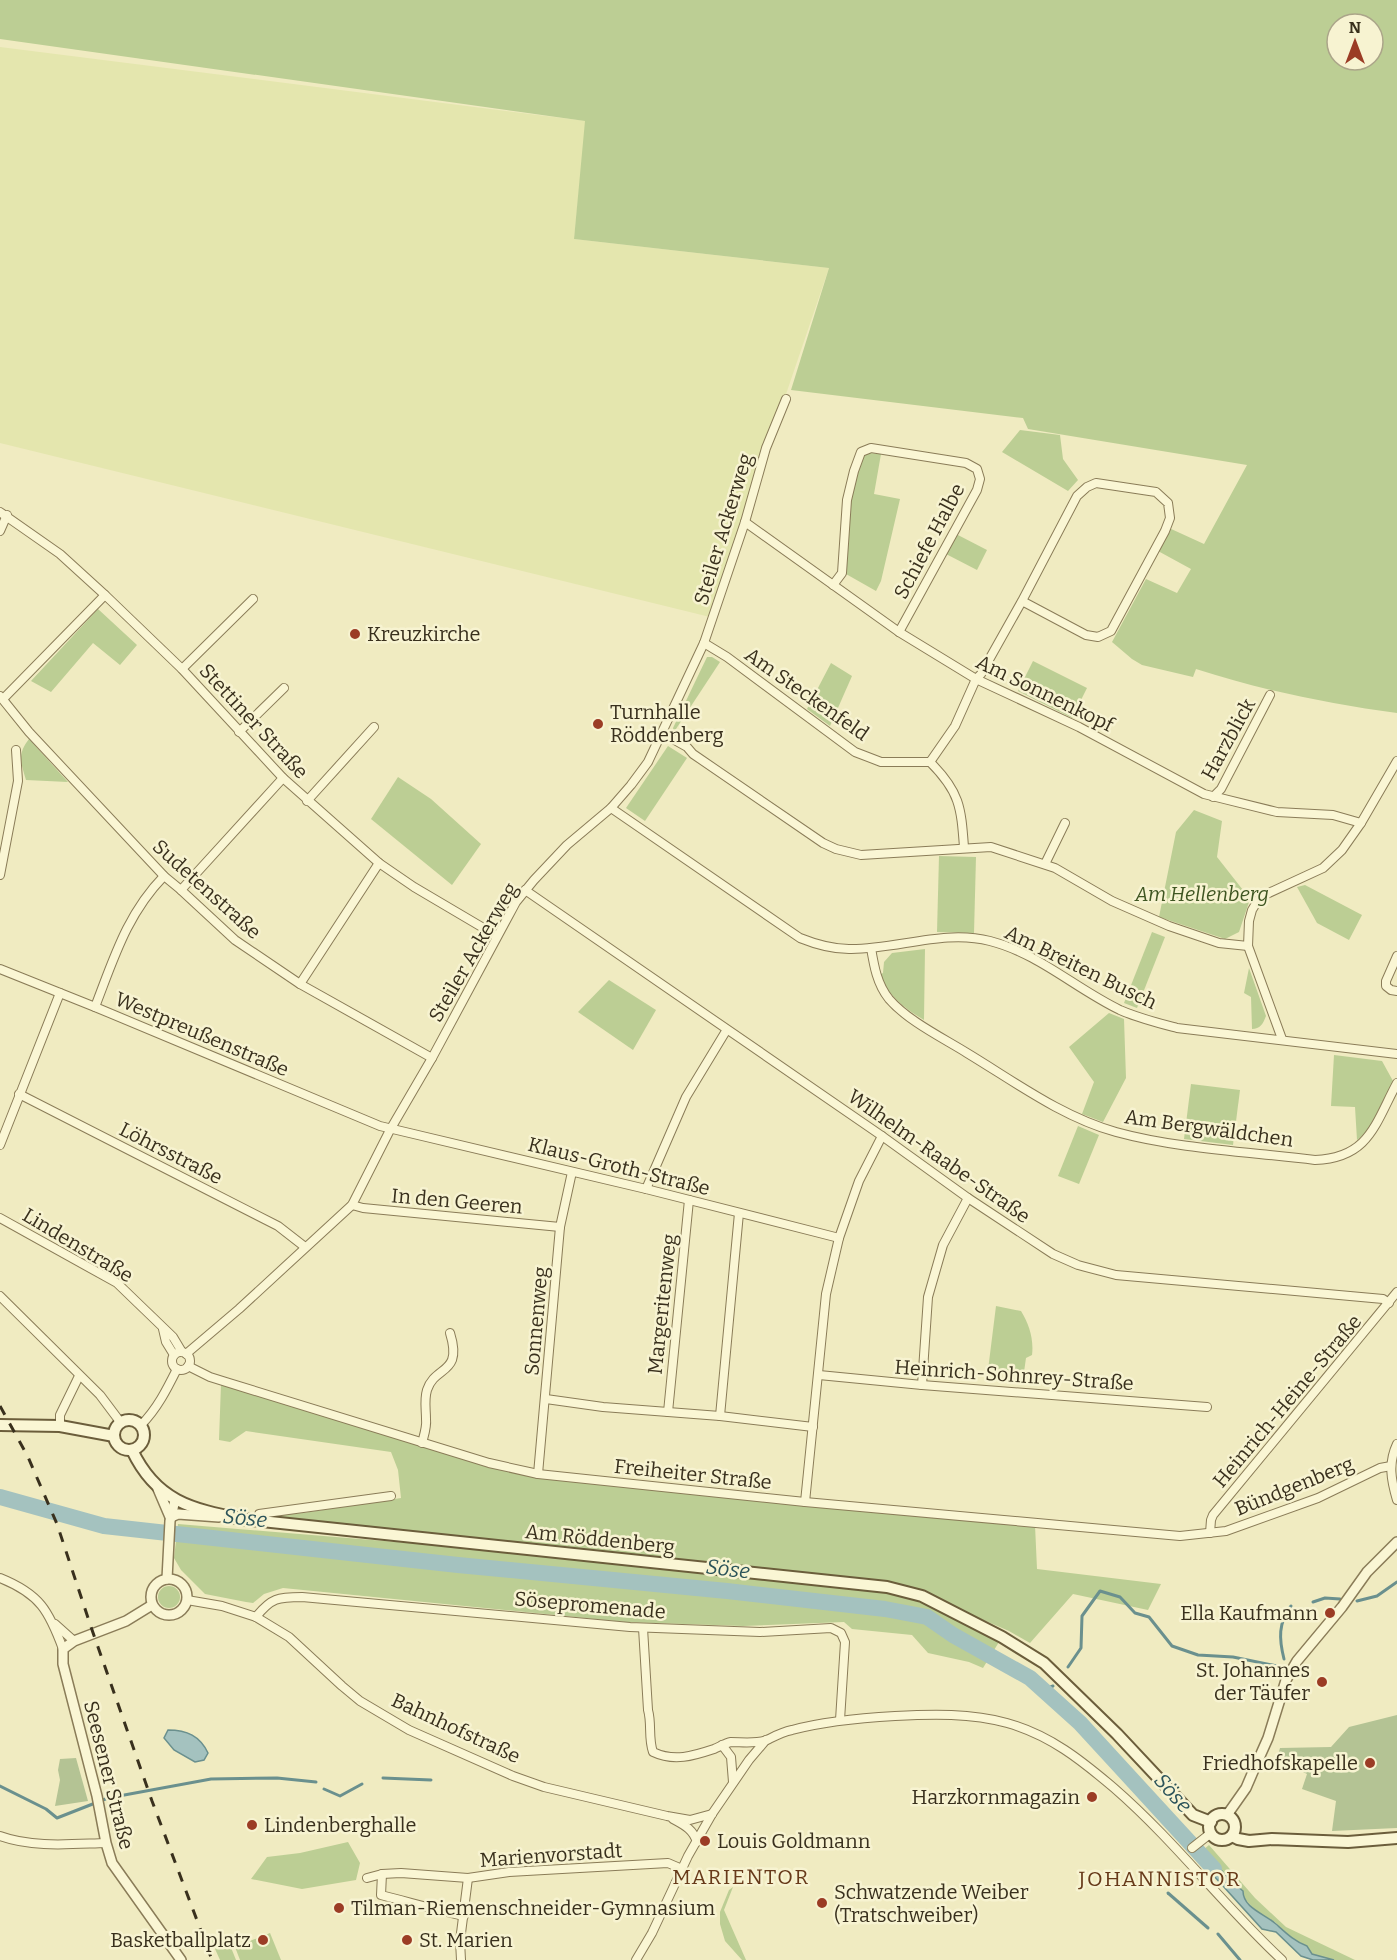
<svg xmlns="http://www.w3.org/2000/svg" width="1397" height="1960" viewBox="0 0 1397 1960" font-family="Bitter,serif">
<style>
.farmland{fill:#e4e6ae}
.green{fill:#bcce94;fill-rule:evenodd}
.cemetery{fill:#b4c394}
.water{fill:#a4c2bf;stroke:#6a908e;stroke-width:1.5}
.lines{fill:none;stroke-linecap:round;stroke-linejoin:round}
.stream{stroke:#6a908e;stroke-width:3}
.river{stroke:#a4c2bf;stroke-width:16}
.minor-casing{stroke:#8a7c58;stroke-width:10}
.tertiary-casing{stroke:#8a7c58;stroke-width:12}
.secondary-casing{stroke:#6b5d3b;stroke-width:14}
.minor{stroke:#faf6d4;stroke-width:8}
.tertiary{stroke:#faf6d4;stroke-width:9}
.secondary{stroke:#faf6d4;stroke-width:10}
.rail{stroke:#39301d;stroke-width:3;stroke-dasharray:10 10;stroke-linecap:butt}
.poi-dot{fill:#9b3c25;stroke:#f7f3d1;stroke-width:2}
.labels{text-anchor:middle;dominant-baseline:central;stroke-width:5;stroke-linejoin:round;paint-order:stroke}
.street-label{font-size:20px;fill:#39301d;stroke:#f7f3d1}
.poi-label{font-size:20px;fill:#39301d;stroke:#f7f3d1;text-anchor:start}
.park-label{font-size:20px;font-style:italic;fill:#3f5622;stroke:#f7f3d1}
.water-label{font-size:21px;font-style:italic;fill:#2b5359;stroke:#f7f3d1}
.neighbourhood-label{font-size:21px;letter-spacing:1.5px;fill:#673a1a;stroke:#f7f3d1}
</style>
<rect width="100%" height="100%" fill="#f0ebc1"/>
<path class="farmland" d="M0,47L586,121L574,239L829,268L710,617L0,443Z"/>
<g class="green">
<path d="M0,0H1397V713C1330,704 1261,690 1196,669L1193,677L1142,665L1132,659L1112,642L1146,579L1177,593L1191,569L1158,551L1169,528L1204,544L1247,465L1028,429L1023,418L791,390L829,268L574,239L585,121L0,39ZM1337,24H1373V60H1337Z"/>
<path d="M1020,430L1060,435L1063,459L1078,480L1068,491L1002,452Z"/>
<path d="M869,453L881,454L874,494L900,499L881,581L876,591L846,574L851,497L862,457Z"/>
<path d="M956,534L987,550L977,570L946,554Z"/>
<path d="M98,609L137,645L120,665L93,643L51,692L31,681Z"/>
<path d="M707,657H712L720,662L674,732L673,728Z"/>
<path d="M1033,661L1087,688L1072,718L1018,691Z"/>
<path d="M831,663L852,676L830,726L807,709Z"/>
<path d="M29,739L68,782L26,780C21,763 17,754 29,739Z"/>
<path d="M668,746L687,758L645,821L626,808Z"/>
<path d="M398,777L431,799L481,844L452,885L371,819Z"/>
<path d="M1194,810L1222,821L1217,857L1250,899L1239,932L1225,939L1159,917L1176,832Z"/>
<path d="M939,856L976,857L974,933L937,932Z"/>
<path d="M1305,885L1362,915L1349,940L1317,923L1297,887Z"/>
<path d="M1152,932L1165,937L1137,1008L1124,1003Z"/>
<path d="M925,949L924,1020C907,1010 886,995 881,974L883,973L884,962L892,953Z"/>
<path d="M1249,968L1266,1016C1263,1024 1260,1029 1252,1029L1251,997L1244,993Z"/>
<path d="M609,980L656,1010L633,1050L578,1012Z"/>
<path d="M1109,1013L1124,1019L1126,1078L1103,1122L1082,1114L1094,1082L1069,1047Z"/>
<path d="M1334,1055L1382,1061L1393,1081L1367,1132L1357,1140L1355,1107L1331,1106Z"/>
<path d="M1191,1084L1240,1090L1233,1145L1184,1139Z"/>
<path d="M1078,1126L1099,1135L1079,1184L1058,1176Z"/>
<path d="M996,1306L1021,1311C1029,1324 1034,1339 1032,1355L1026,1358L1024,1372L988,1370Z"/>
<path d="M221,1384L489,1465L1035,1525L1037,1569L1161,1584L1148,1610L1073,1594L1030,1643L1009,1631L923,1594L583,1552L278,1518L267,1515L303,1513L401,1498L398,1470L391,1452L246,1431L230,1442L219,1440Z"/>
<path d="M178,1524L421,1544L886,1592L920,1601L999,1642L983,1668L969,1662L928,1653L912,1635L852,1629L844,1622L743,1626L625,1622L283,1588L264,1594L253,1603L246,1602L205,1594L181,1570L174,1558Z"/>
<circle cx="169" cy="1597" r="11"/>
<path d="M348,1842L360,1863L356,1880L302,1889L251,1879L267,1857L300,1853Z"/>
<path d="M1209,1845L1255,1898L1286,1927L1355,1960H1334L1312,1954L1307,1946L1295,1941L1275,1922L1257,1912L1244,1898L1243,1891L1230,1880L1203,1850Z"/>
<path d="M733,1887L724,1910L746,1960H742L725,1941L720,1924V1912L729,1890Z"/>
<path d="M270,1933L281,1960H240L235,1947Z"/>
<path d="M226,1935L236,1960H220L211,1940Z"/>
</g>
<g class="cemetery">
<path d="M1397,1715V1828L1332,1831L1336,1801L1302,1789L1307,1774L1277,1759L1280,1748L1331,1747L1349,1727Z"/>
<path d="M76,1758L88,1801L55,1806L60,1780L58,1770L60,1759Z"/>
</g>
<g class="water">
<path d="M168,1730C187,1730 200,1736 208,1753L204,1760L195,1762L174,1750L164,1738Z"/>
<path d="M1203,1850L1230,1880L1243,1891C1243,1908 1265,1914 1276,1924C1286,1933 1294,1941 1307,1946L1312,1954L1334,1960H1313L1301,1956L1276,1932L1262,1929L1204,1865L1198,1856Z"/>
</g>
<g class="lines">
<g class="stream">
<path d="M1357,1601L1377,1596L1397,1582"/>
<path d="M1313,1602L1325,1598L1340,1599"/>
<path d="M1284,1659C1279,1639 1278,1623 1291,1606"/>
<path d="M1068,1667L1081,1648L1082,1616L1100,1591L1120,1597L1135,1613L1149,1617L1172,1646L1198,1655L1233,1657L1277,1666"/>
<path d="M1043,1690L1053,1686"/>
<path d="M383,1778L431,1780"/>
<path d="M0,1786L46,1809L57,1818L108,1798L211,1779L277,1778L316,1782"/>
<path d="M324,1789L340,1796L362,1784"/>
<path d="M1168,1893L1208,1928"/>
<path d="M1218,1934L1240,1960"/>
</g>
<path class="river" d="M0,1497L104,1526L458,1565L727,1591L885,1609L927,1617L953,1635L1030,1678L1080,1723L1214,1869"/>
<g class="minor-casing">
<g id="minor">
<path d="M0,512L60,554L105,595L182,669L283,778L379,863L414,887L497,936"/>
<path d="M745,522L899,632L976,679L1079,727L1204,794L1277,812L1333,815L1361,823"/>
<path d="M0,531L7,515"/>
<path d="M833,585L842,573L847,500L854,471L861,452L871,448L966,463L977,469L980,479L977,490L899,632"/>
<path d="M704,643L727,657L855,752L881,762H930C960,792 961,807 964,847"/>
<path d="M182,669L253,599"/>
<path d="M0,696L29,732L164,876L181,890L235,940L300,984L432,1058"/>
<path d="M3,699L105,595"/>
<path d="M239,732L284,688"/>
<path d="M662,733L687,747L693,754L823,843L836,849L861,855L991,847L1055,868L1112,901L1169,926L1219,943L1248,946"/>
<path d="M930,762L955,726L976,679L981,674L1022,601L1077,496L1087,487L1096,483L1156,492L1168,503L1170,518L1165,531L1111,631L1098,637L1086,635L1022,601"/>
<path d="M1213,797L1221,789L1270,695"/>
<path d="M307,801L374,727"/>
<path d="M611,808L800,938C815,944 831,949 849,949C896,950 943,929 990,941C1038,953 1076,989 1120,1010C1138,1018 1158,1023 1177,1028L1397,1054"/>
<path d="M1045,864L1065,823"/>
<path d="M0,875L18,781L16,750"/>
<path d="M181,890L283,778"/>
<path d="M525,890L882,1136L968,1198L1053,1254L1078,1265L1116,1275L1383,1299L1389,1303"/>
<path d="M871,948C874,966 877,984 889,999C908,1021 943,1038 967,1053C1015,1082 1062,1117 1116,1132C1178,1149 1251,1152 1315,1160C1369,1158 1375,1124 1397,1083"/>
<path d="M1397,956L1386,981V986L1391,990L1397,991"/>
<path d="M0,969L95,1007L380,1126L646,1189L839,1238"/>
<path d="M300,984L379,863"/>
<path d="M95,1007C114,958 127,914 164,876"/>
<path d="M1282,1039L1248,946L1249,921L1252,910L1260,897L1323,868L1342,850L1361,823L1397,761"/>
<path d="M19,1094L278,1226L305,1247"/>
<path d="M0,1145L60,993"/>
<path d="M646,1189L686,1097L726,1031"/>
<path d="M352,1205L363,1208L560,1227"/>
<path d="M0,1218L117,1283L173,1337L182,1352"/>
<path d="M0,1296L100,1395L121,1423"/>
<path d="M163,1329L166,1342L174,1355"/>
<circle cx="181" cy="1361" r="9"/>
<path d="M186,1354L239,1309L352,1205L390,1130L432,1058L516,902L534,880L567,845L611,808L631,785L648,762L704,643L745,522L766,448L786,399"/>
<path d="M188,1366L210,1377L226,1382L489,1463L538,1474L805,1502L1180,1536L1226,1531L1318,1498L1380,1468L1391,1466"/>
<path d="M819,1375L922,1385L1207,1407"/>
<path d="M922,1385L928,1297L943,1245L968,1198"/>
<path d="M546,1399L603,1407L720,1416L813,1427"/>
<path d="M668,1412L689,1200"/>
<path d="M720,1416L739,1213"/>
<path d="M141,1425C157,1409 167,1389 177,1369"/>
<path d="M60,1426V1415L79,1376"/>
<path d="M422,1443C424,1435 427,1427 426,1419C426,1409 424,1400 427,1390C435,1365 463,1375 450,1333"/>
<path d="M1397,1444C1388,1463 1391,1480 1397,1500"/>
<path d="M538,1474L560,1227L572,1172"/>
<path d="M805,1502L826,1294L839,1238L859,1181L882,1136"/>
<path d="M257,1521L259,1514L391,1496"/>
<path d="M1210,1533L1211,1520L1213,1515L1397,1292"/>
<path d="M0,1578C40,1594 49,1611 63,1649"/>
<path d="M187,1600L222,1606L256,1617L289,1637L342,1686L360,1701L409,1730L513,1776L544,1787L667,1816L690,1820L712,1814"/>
<path d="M256,1617C271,1598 278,1597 302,1597L630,1627L760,1632L831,1628L841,1633L845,1642L840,1720"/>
<path d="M55,1624L74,1641"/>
<path d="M643,1628L648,1710C652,1724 648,1738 653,1752C674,1762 693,1756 714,1749C719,1747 726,1743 731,1742C742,1742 756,1744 767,1740C775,1736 782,1732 792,1730C825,1721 860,1718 895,1716C932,1714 971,1713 1007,1723C1050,1735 1081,1760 1114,1788C1175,1841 1223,1905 1282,1960"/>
<path d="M722,1745L731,1757L733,1782"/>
<path d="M673,1819C684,1825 693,1829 697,1842"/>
<path d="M0,1836C33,1848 71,1844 106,1843"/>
<path d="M1192,1848L1211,1833"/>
<path d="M382,1874L381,1895C409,1902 436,1910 464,1916"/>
<path d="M367,1878L382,1874L401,1873L468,1878L509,1872L668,1863L682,1869"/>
<path d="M461,1960L460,1941L468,1878"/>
<path d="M636,1960L652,1933L688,1856L712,1814L749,1760L766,1740"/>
</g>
</g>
<g class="tertiary-casing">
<g id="tertiary">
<path d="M158,1489L170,1517"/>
<path d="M171,1517L178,1514L219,1517"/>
<circle cx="169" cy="1597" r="18"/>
<path d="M167,1579L170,1521L175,1500"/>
<path d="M152,1605L126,1621L74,1641L63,1649V1664L97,1796L106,1843L112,1863L181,1960"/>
<path d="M1227,1815L1246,1788L1252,1774L1268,1738L1286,1680L1297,1661L1342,1607L1367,1572L1397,1542"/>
</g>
</g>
<g class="secondary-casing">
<g id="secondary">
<circle cx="129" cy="1435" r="15"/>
<path d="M0,1425L60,1426L114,1436"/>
<path d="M132,1450C156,1501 191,1509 242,1519L887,1587L922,1596L1002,1637L1044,1663L1117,1734L1193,1815L1211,1822"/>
<circle cx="1222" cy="1827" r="13"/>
<path d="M1232,1836L1238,1839L1249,1841L1272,1839L1348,1842L1397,1838"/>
</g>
</g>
<use href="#minor" class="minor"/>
<use href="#tertiary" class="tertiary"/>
<use href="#secondary" class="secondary"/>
<path class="rail" d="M0,1406L28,1457L57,1524L91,1627L152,1801L212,1960"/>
</g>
<g class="poi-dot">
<circle cx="355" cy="634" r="6"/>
<circle cx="598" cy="724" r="6"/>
<circle cx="1330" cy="1613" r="6"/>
<circle cx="1322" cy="1682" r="6"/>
<circle cx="1370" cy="1763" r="6"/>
<circle cx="1092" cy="1797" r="6"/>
<circle cx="252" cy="1825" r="6"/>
<circle cx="705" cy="1841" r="6"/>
<circle cx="822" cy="1903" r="6"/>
<circle cx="339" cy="1908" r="6"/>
<circle cx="263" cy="1940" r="6"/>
<circle cx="407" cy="1940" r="6"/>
</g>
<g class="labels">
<g class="street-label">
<text transform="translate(723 529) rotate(-73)">Steiler Ackerweg</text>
<text transform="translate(929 541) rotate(-62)">Schiefe Halbe</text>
<text transform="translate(1045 693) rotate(26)">Am Sonnenkopf</text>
<text transform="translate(807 694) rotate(35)">Am Steckenfeld</text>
<text transform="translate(254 721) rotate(47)">Stettiner Straße</text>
<text transform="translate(1228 739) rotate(-61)">Harzblick</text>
<text transform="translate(207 889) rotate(42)">Sudetenstraße</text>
<text transform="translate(473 952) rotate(-60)">Steiler Ackerweg</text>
<text transform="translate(1081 967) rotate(26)">Am Breiten Busch</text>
<text transform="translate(202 1034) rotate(23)">Westpreußenstraße</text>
<text transform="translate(1209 1128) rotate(8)">Am Bergwäldchen</text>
<text transform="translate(171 1153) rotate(27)">Löhrsstraße</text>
<text transform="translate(939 1156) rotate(35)">Wilhelm-Raabe-Straße</text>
<text transform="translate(619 1166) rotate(14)">Klaus-Groth-Straße</text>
<text transform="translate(457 1201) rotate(5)">In den Geeren</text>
<text transform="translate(78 1245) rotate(31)">Lindenstraße</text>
<text transform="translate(662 1304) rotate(-84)">Margeritenweg</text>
<text transform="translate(536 1321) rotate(-85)">Sonnenweg</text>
<text transform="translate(1014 1375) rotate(4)">Heinrich-Sohnrey-Straße</text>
<text transform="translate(1287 1401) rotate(-50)">Heinrich-Heine-Straße</text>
<text transform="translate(693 1474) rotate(6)">Freiheiter Straße</text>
<text transform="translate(1294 1486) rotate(-22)">Bündgenberg</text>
<text transform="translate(600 1539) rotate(6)">Am Röddenberg</text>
<text transform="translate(590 1605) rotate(5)">Sösepromenade</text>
<text transform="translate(456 1728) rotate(25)">Bahnhofstraße</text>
<text transform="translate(109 1775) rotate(76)">Seesener Straße</text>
<text transform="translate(551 1855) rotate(-4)">Marienvorstadt</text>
</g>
<g class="poi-label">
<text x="367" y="634">Kreuzkirche</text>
<text x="610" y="712">Turnhalle<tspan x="610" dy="23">Röddenberg</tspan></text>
<text x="1318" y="1613" text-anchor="end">Ella Kaufmann</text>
<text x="1310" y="1670" text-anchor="end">St. Johannes<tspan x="1310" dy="23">der Täufer</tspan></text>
<text x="1358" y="1763" text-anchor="end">Friedhofskapelle</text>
<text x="1080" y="1797" text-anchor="end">Harzkornmagazin</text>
<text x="264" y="1825">Lindenberghalle</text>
<text x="717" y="1841">Louis Goldmann</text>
<text x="834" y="1892">Schwatzende Weiber<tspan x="834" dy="23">(Tratschweiber)</tspan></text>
<text x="351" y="1908">Tilman-Riemenschneider-Gymnasium</text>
<text x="251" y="1940" text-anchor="end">Basketballplatz</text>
<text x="419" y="1940">St. Marien</text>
</g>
<g class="park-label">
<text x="1202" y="894">Am Hellenberg</text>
</g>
<g class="water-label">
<text transform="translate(245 1518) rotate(6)">Söse</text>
<text transform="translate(728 1569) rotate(7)">Söse</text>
<text transform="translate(1173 1793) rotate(48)">Söse</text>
</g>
<g class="neighbourhood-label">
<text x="741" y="1877">MARIENTOR</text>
<text x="1160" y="1879">JOHANNISTOR</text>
</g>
</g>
<g transform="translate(1355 42)"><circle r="28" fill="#f7f3d1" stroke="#aba589" stroke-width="1.5"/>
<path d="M0-4.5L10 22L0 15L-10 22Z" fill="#9b3c25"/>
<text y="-9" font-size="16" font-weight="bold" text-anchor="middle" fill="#39301d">N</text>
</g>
</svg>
